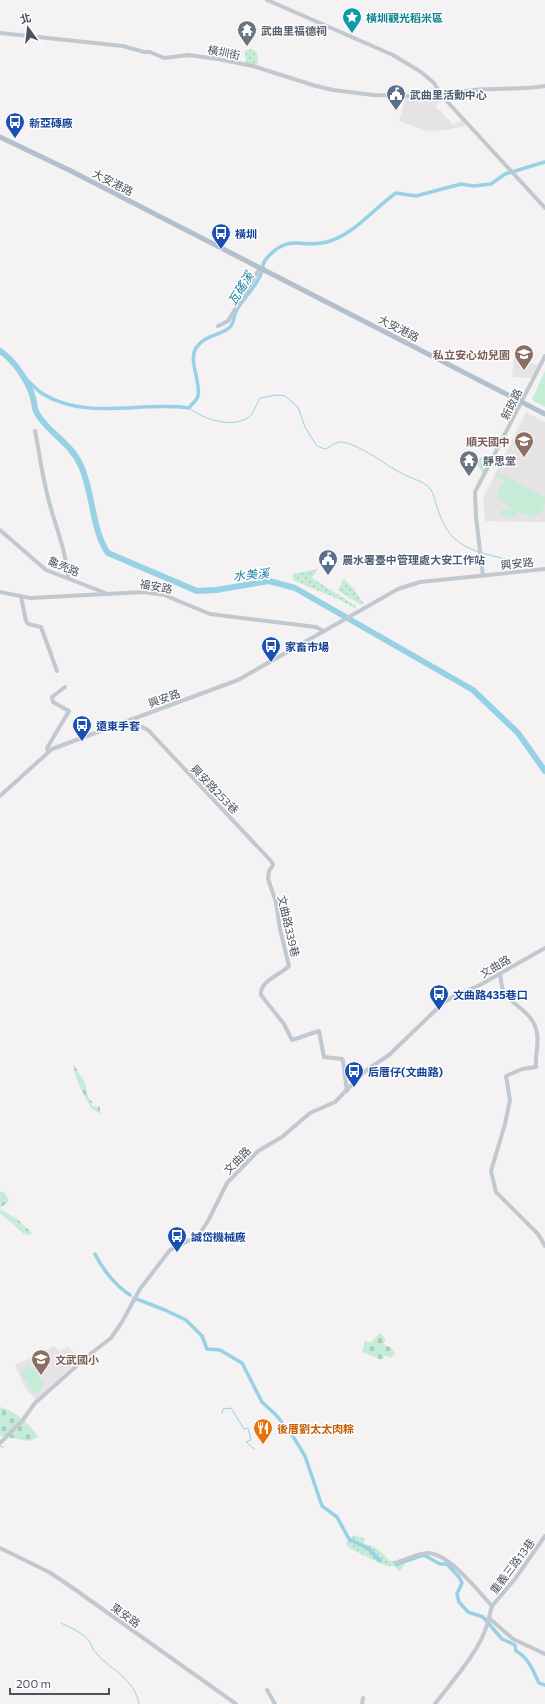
<svg xmlns="http://www.w3.org/2000/svg" width="545" height="1704" viewBox="0 0 545 1704" font-family="Commissioner,'Noto Sans TC',sans-serif">
<style>
.education{fill:#e5e3e3}
.green{fill:url(#green-dots)}
.cemetery{fill:url(#cemetery-stones)}
.pitch{fill:#c5ecd6}
.lines{fill:none;stroke-linecap:round;stroke-linejoin:round}
.stream{stroke:#96d1e5;stroke-width:1}
.canal{stroke:#96d1e5;stroke-width:3.5}
.river{stroke:#96d1e5;stroke-width:6}
.minor{stroke:#c1c8cf;stroke-width:4}
.major{stroke:#b4bfcd;stroke-width:5}
.labels{text-anchor:middle;dominant-baseline:central;stroke-width:3;stroke-linejoin:round;paint-order:stroke}
.culture-label{font-size:11px;font-weight:bold;fill:#0d838f;stroke:#fff;text-anchor:start}
.worship-label{font-size:11px;font-weight:bold;fill:#5b616d;stroke:#fff;text-anchor:start}
.street-label{font-size:11px;fill:#4b545d;stroke:#fff}
.service-label{font-size:11px;font-weight:bold;fill:#4e5e75;stroke:#fff;text-anchor:start}
.transit-label{font-size:11px;font-weight:bold;fill:#164399;stroke:#fff;text-anchor:start}
.education-label{font-size:11px;font-weight:bold;fill:#785e54;stroke:#fff;text-anchor:end}
.food-label{font-size:11px;font-weight:bold;fill:#c56008;stroke:#fff;text-anchor:start}
.water-label{font-size:12px;font-style:italic;fill:#197ea2;stroke:#fff}
</style>
<defs>
<pattern id="green-dots" width="8" height="8" patternUnits="userSpaceOnUse"><rect width="8" height="8" fill="#c5ecd6"/><path d="M2 2h.1M6 6h.1" fill="none" stroke="#abccba" stroke-width="1.8" stroke-linecap="round"/></pattern>
<pattern id="cemetery-stones" width="16" height="16" patternUnits="userSpaceOnUse"><rect width="16" height="16" fill="#c5ecd6"/><path d="M2 7V4a2 2 0 0 1 4 0v3zM10 15v-3a2 2 0 0 1 4 0v3z" fill="#abccba"/></pattern>
</defs>
<rect width="100%" height="100%" fill="#f4f2f2"/>
<g class="education">
<path d="M406,96L443,99L435,106L454,125L462,119L468,125L447,130L428,131L399,121Z"/>
<path d="M514,358L539,365L532,378L512,377Z"/>
<path d="M526,412L545,422V522L485,521L483,498Z"/>
<path d="M54,1346L59,1351L68,1347L81,1361L71,1367L36,1400L26,1390L15,1365Z"/>
</g>
<g class="green">
<path d="M251,49L257,52L258,65L246,63L245,51Z"/>
<path d="M483,457L490,462L484,474L477,465L480,458Z"/>
<path d="M318,569L312,578L356,606V609L338,599L293,580V574Z"/>
<path d="M344,579L354,589L364,604L361,605L338,590Z"/>
<path d="M354,1535L365,1539L364,1543L378,1549L390,1561L400,1560L405,1565L399,1571L394,1566H386L349,1548L346,1543Z"/>
</g>
<g class="cemetery">
<path d="M73,1065H74L85,1083L88,1097L92,1102L91,1104L93,1106L100,1107V1114L91,1108L78,1083Z"/>
<path d="M0,1191L5,1193L9,1201L0,1208Z"/>
<path d="M0,1209L17,1219L32,1233L29,1235L24,1234L0,1213Z"/>
<path d="M380,1333L386,1339L383,1344L392,1348L395,1353L391,1358L385,1355L382,1360L362,1352L365,1342H371Z"/>
<path d="M0,1407C14,1410 31,1425 38,1437L30,1441L0,1436Z"/>
</g>
<g class="pitch">
<path d="M545,371V407L532,400Z"/>
<path d="M497,472L545,497C545,516 534,519 517,511L516,517L501,516L502,509L515,510L501,501C497,493 498,487 506,481L495,476Z"/>
<path d="M28,1367L35,1369L44,1384L40,1391L34,1394L20,1372H23Z"/>
</g>
<g class="lines">
<g class="stream">
<path d="M189,408C203,419 232,429 249,417C253,414 257,403 260,398L277,395L285,396L298,407L305,427L317,446L325,449C331,447 336,441 342,442C360,444 389,468 407,476C414,479 427,483 431,490C434,494 435,502 437,507C445,531 454,544 479,552"/>
<path d="M482,553L509,560L514,559"/>
<path d="M222,1413L223,1409L231,1408L244,1429L248,1428L251,1440L246,1442L254,1449"/>
<path d="M0,1446L3,1447"/>
<path d="M61,1623C71,1628 82,1632 89,1641C92,1645 93,1651 97,1654C113,1672 134,1678 139,1704"/>
</g>
<g class="canal">
<path d="M20,373C28,380 35,389 43,394C88,421 140,401 189,408C191,405 197,400 198,396C201,381 188,361 196,348C206,333 223,336 231,326C234,322 234,315 236,311C243,299 254,289 260,276C263,271 262,263 266,259C289,232 302,249 327,242C355,234 373,209 396,193L416,196L461,184L474,186L491,184L505,174L545,162"/>
<path d="M95,1254C103,1270 116,1286 130,1295"/>
<path d="M134,1298L165,1310L186,1320L202,1336L207,1349L220,1350L242,1363L262,1402L276,1415L294,1438L305,1456L322,1506L337,1517L349,1539L369,1549L380,1561"/>
<path d="M396,1564L424,1555L440,1564H447L459,1577L462,1583L457,1594L459,1602L468,1612L483,1617L502,1639L515,1645L516,1651C529,1658 533,1671 539,1683L545,1685"/>
</g>
<path class="river" d="M0,351C14,360 29,382 33,398C35,404 34,410 38,415C50,434 72,444 81,466C93,492 92,531 108,553L197,591L216,590L269,581L295,588L473,690L518,733L545,771"/>
<g class="minor">
<path d="M267,0L393,55L421,72L434,83L443,97L545,208"/>
<path d="M0,33L123,46L144,52H150L164,58L188,55L218,59L253,66L316,86L333,90L373,95L443,97C476,84 511,92 545,86"/>
<path d="M218,326L228,321L260,268"/>
<path d="M35,431C39,450 41,469 46,489C52,519 66,547 68,578"/>
<path d="M0,530L46,570L108,594"/>
<path d="M483,576L476,517L475,492L545,356"/>
<path d="M0,592L30,598L144,592L164,595L210,614L316,627L323,631"/>
<path d="M21,597L26,621L28,624L41,627L57,671"/>
<path d="M133,719L136,724L148,730L272,862L273,865L269,871L268,879L276,902L280,929L289,966C282,974 259,981 261,995L284,1024L292,1040L319,1031L324,1057L342,1059L343,1061L347,1091"/>
<path d="M48,752L47,748L69,711L53,702L52,697L65,687"/>
<path d="M0,796L52,749L238,680L398,589L420,582L545,569"/>
<path d="M500,974C501,979 501,987 504,992C512,1006 533,1011 537,1033C539,1044 535,1056 536,1067L522,1069L506,1076L510,1100L505,1124L491,1171L496,1192L538,1234L545,1246"/>
<path d="M0,1443L22,1421L35,1403L89,1355L111,1338L122,1322L140,1289L170,1250L198,1236L208,1221L227,1183L258,1151L282,1137L310,1113L335,1102L364,1072L389,1055L443,1003L454,996L480,985L545,948"/>
<path d="M0,1548L49,1572L70,1586L236,1704"/>
<path d="M398,1562C407,1559 419,1553 428,1553C450,1554 478,1591 492,1606"/>
<path d="M489,1618L513,1639L545,1654"/>
<path d="M488,1621L492,1606L515,1579L545,1536"/>
<path d="M267,1690L275,1704"/>
<path d="M362,1704L363,1698"/>
<path d="M435,1704C452,1681 479,1652 487,1625"/>
</g>
<path class="major" d="M0,137L71,171L545,414"/>
</g>
<defs>
<g id="sight-pin" transform="scale(1)"><path d="M0 17L-7.5 6A9.5 9.5 0 1 1 7.5 6Z" fill="#0f9aa8" stroke="#fff"/><path d="M0-6L1.8-2.2L6-1.7L2.9 1.2L3.7 5.4L0 3.3L-3.7 5.4L-2.9 1.2L-6-1.7L-1.8-2.2Z" fill="#fff"/></g>
<g id="temple-pin" transform="scale(1)"><path d="M0 17L-7.5 6A9.5 9.5 0 1 1 7.5 6Z" fill="#6b7280" stroke="#fff"/><path d="M0-6L5-2H3V0L6.5 2.5H4V6H1.5V3h-3V6H-4V2.5H-6.5L-3 0V-2H-5Z" fill="#fff"/></g>
<g id="civic-pin" transform="scale(1)"><path d="M0 17L-7.5 6A9.5 9.5 0 1 1 7.5 6Z" fill="#5c6f8a" stroke="#fff"/><path d="M-.6-6.5H3V-4.5H.6V-3L4-1V1h2V6H-6V1h2V-1L-.6-3ZM-1.2 2.5V6h2.4V2.5Z" fill="#fff"/></g>
<g id="bus-pin" transform="scale(1)"><path d="M0 17L-7.5 6A9.5 9.5 0 1 1 7.5 6Z" fill="#1a4fb4" stroke="#fff"/><path d="M-5-6H5V4H4V6H2V4H-2V6H-4V4H-5ZM-3.5-4V0h7V-4ZM-3.5 1.2v1.5H-2V1.2ZM2 1.2v1.5H3.5V1.2Z" fill="#fff"/></g>
<g id="school-pin" transform="scale(1)"><path d="M0 17L-7.5 6A9.5 9.5 0 1 1 7.5 6Z" fill="#8d6e63" stroke="#fff"/><path d="M0-5L7-2L0 1L-7-2ZM-4 1L0 2.5L4 1V4Q0 6-4 4Z" fill="#fff"/></g>
<g id="restaurant-pin" transform="scale(1)"><path d="M0 17L-7.5 6A9.5 9.5 0 1 1 7.5 6Z" fill="#e8710a" stroke="#fff"/><path d="M-5-6h1v4h1v-4h1v4h1v-4h1v5L-1.5 .5V6h-2V.5L-5-1ZM5-6V6H3V1.5H1.5Q1.5-4 5-6Z" fill="#fff"/></g>
</defs>
<g fill-rule="evenodd">
<use href="#sight-pin" x="352" y="17"/>
<use href="#temple-pin" x="247" y="30"/>
<use href="#civic-pin" x="396" y="94"/>
<use href="#bus-pin" x="15" y="122"/>
<use href="#bus-pin" x="221" y="233"/>
<use href="#school-pin" x="524" y="354"/>
<use href="#school-pin" x="524" y="441"/>
<use href="#temple-pin" x="469" y="460"/>
<use href="#civic-pin" x="328" y="559"/>
<use href="#bus-pin" x="271" y="646"/>
<use href="#bus-pin" x="82" y="725"/>
<use href="#bus-pin" x="439" y="994"/>
<use href="#bus-pin" x="354" y="1071"/>
<use href="#bus-pin" x="177" y="1236"/>
<use href="#school-pin" x="41" y="1359"/>
<use href="#restaurant-pin" x="263" y="1428"/>
</g>
<g class="labels">
<g class="culture-label">
<text x="366" y="17">橫圳觀光稻米區</text>
</g>
<g class="worship-label">
<text x="261" y="30">武曲里福德祠</text>
<text x="483" y="460">靜思堂</text>
</g>
<g class="street-label">
<text transform="translate(224 52) rotate(11)">橫圳街</text>
<text transform="translate(113 182) rotate(27)">大安港路</text>
<text transform="translate(399 328) rotate(27)">大安港路</text>
<text transform="translate(511 404) rotate(-64)">新政路</text>
<text transform="translate(517 563) rotate(-6)">興安路</text>
<text transform="translate(64 566) rotate(23)">龜壳路</text>
<text transform="translate(156 586) rotate(10)">福安路</text>
<text transform="translate(164 698) rotate(-20)">興安路</text>
<text transform="translate(215 789) rotate(46)">興安路253巷</text>
<text transform="translate(289 926) rotate(77)">文曲路339巷</text>
<text transform="translate(495 966) rotate(-30)">文曲路</text>
<text transform="translate(237 1160) rotate(-46)">文曲路</text>
<text transform="translate(512 1566) rotate(-53)">重義三路13巷</text>
<text transform="translate(126 1615) rotate(36)">東安路</text>
</g>
<g class="service-label">
<text x="410" y="94">武曲里活動中心</text>
<text x="342" y="559">農水署臺中管理處大安工作站</text>
</g>
<g class="transit-label">
<text x="29" y="122">新亞磚廠</text>
<text x="235" y="233">橫圳</text>
<text x="285" y="646">家畜市場</text>
<text x="96" y="725">遠東手套</text>
<text x="453" y="994">文曲路435巷口</text>
<text x="368" y="1071">后厝仔(文曲路)</text>
<text x="191" y="1236">誠岱機械廠</text>
</g>
<g class="education-label">
<text x="510" y="354">私立安心幼兒園</text>
<text x="510" y="441">順天國中</text>
<text x="55" y="1359" text-anchor="start">文武國小</text>
</g>
<g class="food-label">
<text x="277" y="1428">後厝劉太太肉粽</text>
</g>
<g class="water-label">
<text transform="translate(240 288) rotate(-58)">瓦磘溪</text>
<text transform="translate(251 574) rotate(-5)">水美溪</text>
</g>
</g>
<g transform="translate(28 28) rotate(345)" stroke="#ffffff" stroke-width="3" paint-order="stroke">
<path d="M0-3L7 15L0 10L-7 15Z" fill="#4b545d"/>
<text y="-6" font-size="11" font-weight="bold" text-anchor="middle" fill="#4b545d">北</text>
</g>
<path d="M10 1688v6h99v-6" fill="none" stroke="#4b545d" stroke-width="2"/>
<text x="16" y="1688" font-size="12" fill="#4b545d" stroke="#ffffff" stroke-width="3" paint-order="stroke">200 m</text>
</svg>
